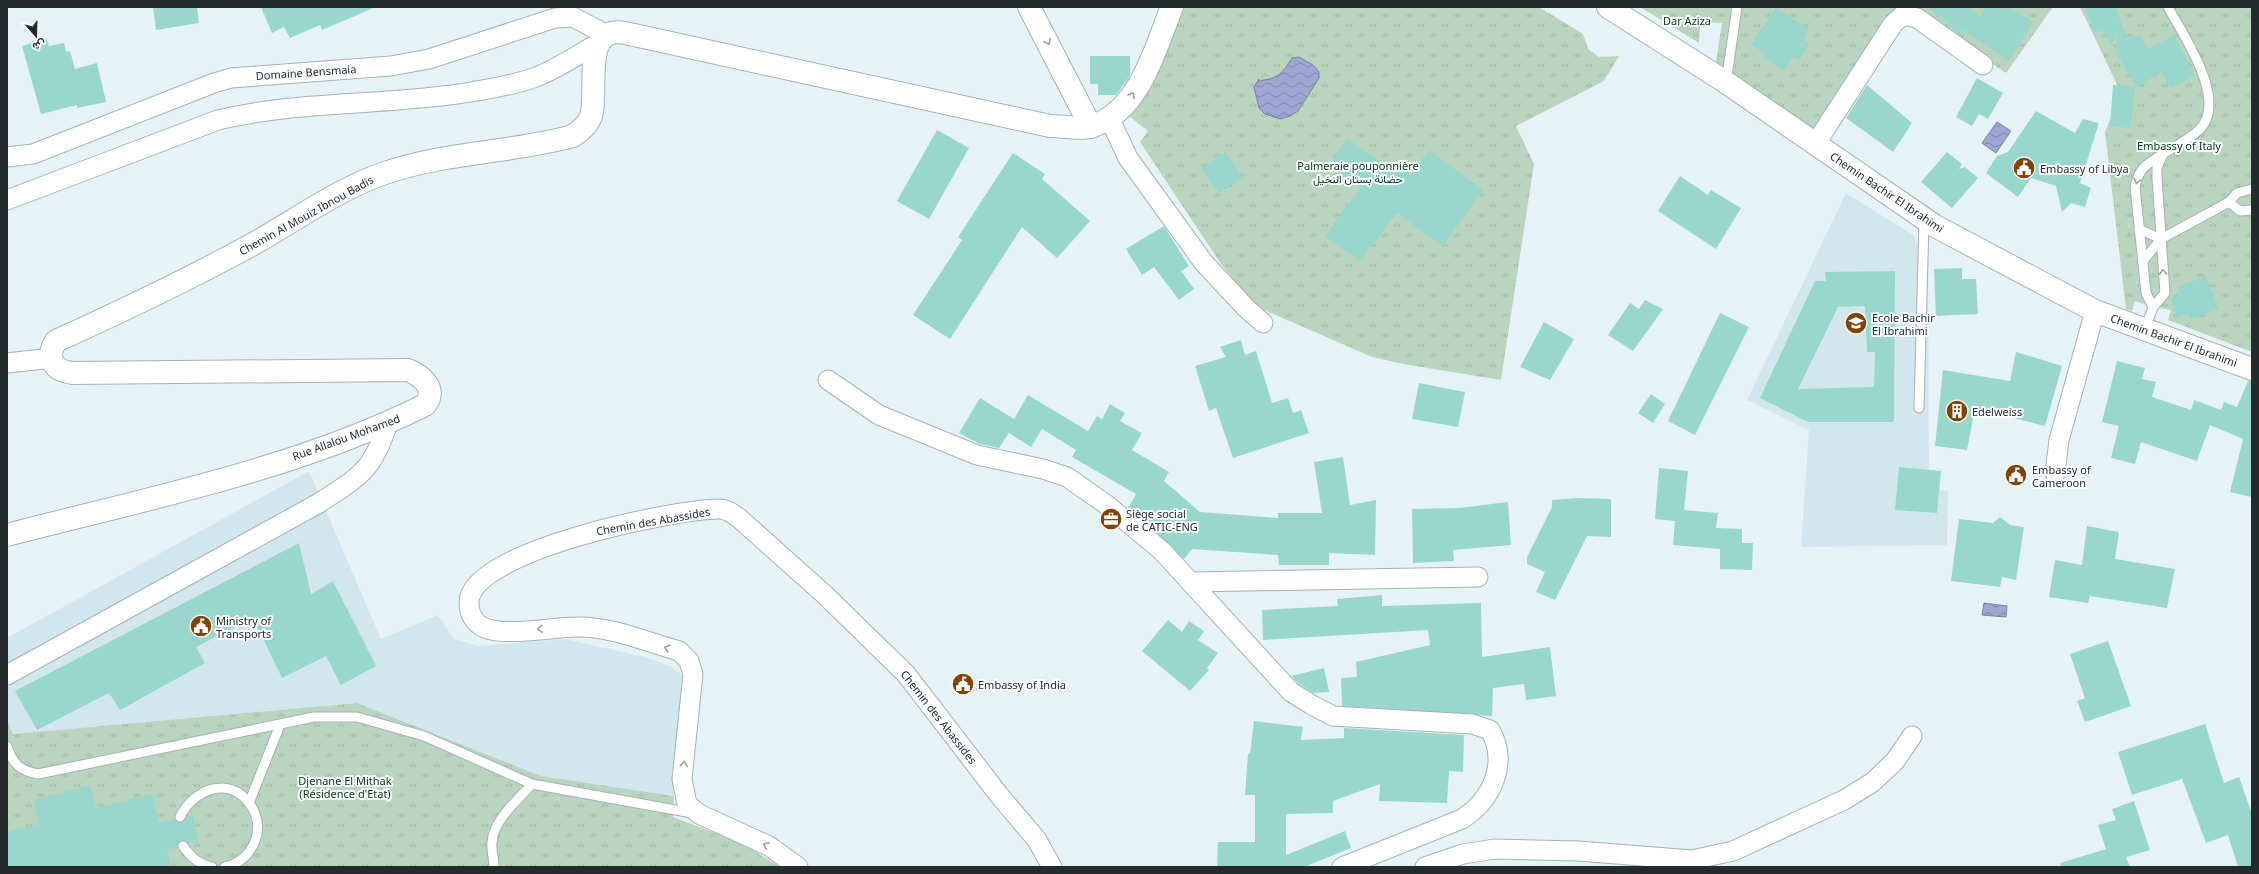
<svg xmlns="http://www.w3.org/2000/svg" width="2259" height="874" viewBox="0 0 2259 874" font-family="'Noto Sans',Vazirmatn,sans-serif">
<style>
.built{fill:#d1e7ed}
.park{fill:url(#park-tufts)}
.pitch{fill:#bad5bf}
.water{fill:url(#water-waves);stroke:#7a81a1}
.building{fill:#99d7cc;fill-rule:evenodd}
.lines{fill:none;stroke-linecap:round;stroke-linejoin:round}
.service-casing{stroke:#a5b1b4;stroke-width:11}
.minor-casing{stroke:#a5b1b4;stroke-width:21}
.tertiary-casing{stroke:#a5b1b4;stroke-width:24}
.secondary-casing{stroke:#a5b1b4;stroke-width:24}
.service{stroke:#fff;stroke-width:9}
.minor{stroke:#fff;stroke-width:19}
.tertiary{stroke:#fff;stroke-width:22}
.secondary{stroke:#fff;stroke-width:22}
.oneway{stroke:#9d9fa0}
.labels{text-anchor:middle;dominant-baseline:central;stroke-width:4;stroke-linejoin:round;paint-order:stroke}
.park-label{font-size:11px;fill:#033617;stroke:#fcfeff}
.street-label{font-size:11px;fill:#252a2c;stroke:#fcfeff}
.poi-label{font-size:11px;fill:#252a2c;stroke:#fcfeff;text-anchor:start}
</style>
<defs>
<pattern id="park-tufts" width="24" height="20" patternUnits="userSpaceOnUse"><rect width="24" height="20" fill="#bad5bf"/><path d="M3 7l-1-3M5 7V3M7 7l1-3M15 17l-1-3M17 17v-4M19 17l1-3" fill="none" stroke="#a0b7a4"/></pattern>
<pattern id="water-waves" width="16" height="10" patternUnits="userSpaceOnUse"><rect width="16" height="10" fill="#9fa6d3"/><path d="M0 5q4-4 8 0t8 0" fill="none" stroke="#8187ab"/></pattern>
</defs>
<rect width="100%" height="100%" fill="#e6f3f6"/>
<g class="built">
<path d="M1846,193L1915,236L1916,244L1928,246L1929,488L1948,491L1947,545L1801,547L1809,430L1747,400Z"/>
<path d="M309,471L381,639L438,615L454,639L478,646L566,639L645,657L670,666L684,676L674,796L541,776L357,703L13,734L7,720V638Z"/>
</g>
<g class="park">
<path d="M1173,7H1539L1583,34L1588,49L1599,57L1619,56L1604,81L1516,126L1534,164L1501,380L1403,364L1372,357L1255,306L1221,264L1140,142L1148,131L1129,116Z"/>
<path d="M1640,7H1896L1813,131L1716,62L1722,23L1700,22L1699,43Z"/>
<path d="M1907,7H2053L2006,73Z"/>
<path d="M2080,7H2252V352L2168,320L2171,310L2153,307L2135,301L2132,311L2126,309L2105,132L2121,93Z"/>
<path d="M357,703L541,776L674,796L673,817L742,843L780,867H7V720L13,734Z"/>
</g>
<path class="pitch" d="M1907,7H1941L1931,23Z"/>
<g class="water">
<path d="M1299,57L1313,65L1319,72V78L1298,111L1290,116L1280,119L1265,114L1259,108L1254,87L1259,79L1258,81C1279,78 1281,75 1292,58Z"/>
<path d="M1997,122L2011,131L1996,153L1982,143Z"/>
<path d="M1984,603L2007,606L2006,617L1982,615Z"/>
</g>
<g class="building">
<path d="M153,7H197L199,23L156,30Z"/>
<path d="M261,7H376L322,30L320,25L290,38L284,27L272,33Z"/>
<path d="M1928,7H1968L1980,17L1986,7H2009L2033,22L2009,61L1963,30L1959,34Z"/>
<path d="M2085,7H2115L2128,40L2139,34L2148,49L2174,35L2195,76L2170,88L2162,72L2136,87L2116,53L2117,36L2111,45L2102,30L2095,33Z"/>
<path d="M1776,8L1809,29L1803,39L1809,43L1799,60L1793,57L1784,71L1763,57L1765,54L1751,44Z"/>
<path d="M47,39L49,46L64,43L66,52L70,51L75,69L97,63L106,102L77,108V105L41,114L22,46Z"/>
<path d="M1090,56H1130V76L1116,95H1098V84H1090Z"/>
<path d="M1977,78L2003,93L1988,119L1979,114L1972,126L1956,117Z"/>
<path d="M1867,85L1912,123L1893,152L1846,118Z"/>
<path d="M2113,85L2135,87L2131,128L2110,126Z"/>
<path d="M2036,111L2075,133L2083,119L2099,123L2080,183L2091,188L2085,207L2071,203L2062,212L2056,186L2031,178L2018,197L1986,173L1997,156L2008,152Z"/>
<path d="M937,130L969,148L929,219L897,201Z"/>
<path d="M1347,139L1391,169L1395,164L1410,174L1429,150L1483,190L1443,246L1397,213L1360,261L1325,236L1361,187L1329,165Z"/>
<path d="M1226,152L1243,178L1219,193L1201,168Z"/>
<path d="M1947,152L1962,164L1959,169L1965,167L1978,178L1952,208L1921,182Z"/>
<path d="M1013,153L1045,174L1042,179L1090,221L1057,258L1022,227L950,339L913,315L962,240L958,237Z"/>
<path d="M1680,176L1708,195L1711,190L1741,208L1716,249L1658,211Z"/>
<path d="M1164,226L1189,266L1181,271L1194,289L1179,300L1154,267L1142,275L1126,249Z"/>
<path d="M1962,268V279H1976L1978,314L1936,316L1934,269Z"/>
<path d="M1895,271L1894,422H1808L1760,398L1815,281H1826L1825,272ZM1865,306L1867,352H1875L1874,387L1798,389L1838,307Z"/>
<path d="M2206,276L2219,309L2190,319L2188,314L2177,317L2171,298L2179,295L2177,287Z"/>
<path d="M1645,300L1663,309L1633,351L1608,335L1630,303L1639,309Z"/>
<path d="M1720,313L1749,327L1695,435L1668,421Z"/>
<path d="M1544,322L1574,339L1550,380L1520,367Z"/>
<path d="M1241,340L1245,355L1256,351L1272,403L1288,398L1293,413L1301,410L1309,433L1233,458L1216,408L1209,411L1195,366L1226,357L1220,347Z"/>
<path d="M2016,352L2062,366L2045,426L1975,408L1967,450L1935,446L1943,370L2010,381Z"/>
<path d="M2117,361L2145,368L2142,379L2156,382L2152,397L2191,410L2194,400L2221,410L2224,402L2237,407L2248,381H2252V497L2230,492L2243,439L2210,425L2197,461L2141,442L2135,464L2111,458L2119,426L2102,422Z"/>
<path d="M1419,383L1465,392L1458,427L1412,419Z"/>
<path d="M1651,394L1665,404L1653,423L1638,413Z"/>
<path d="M1028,395L1088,431L1097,416L1102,419L1110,404L1125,413L1120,421L1142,433L1132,450L1169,472L1164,481L1200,512L1278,518V513H1322L1314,462L1343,457L1350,505L1376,500L1375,555L1329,553V565H1279L1278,555L1192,549L1184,559L1153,529L1155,526L1128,508L1136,494L1072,457L1076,450L1042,429L1031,447L1009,433L999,448L980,444L959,433L980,398L1014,419Z"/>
<path d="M1899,467L1941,471L1937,513L1895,510Z"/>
<path d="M1659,468L1688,471L1684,510L1718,513L1716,528L1742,529V543H1753L1752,570L1720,569V549L1673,545L1675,521L1655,519Z"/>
<path d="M1579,498L1611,499V537L1587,536L1555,600L1536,592L1545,572L1527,564V557L1552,507V500Z"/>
<path d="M1508,502L1511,545L1453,550L1454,561L1413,563L1412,509L1459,508Z"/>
<path d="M2000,517L2010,525L2024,527L2016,580L2002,577L2000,587L1951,581L1959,519L1993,523Z"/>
<path d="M2087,526L2119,532L2115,559L2175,569L2167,608L2090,596L2088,603L2049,597L2055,560L2082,565Z"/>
<path d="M299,543L311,594L333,581L376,666L341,685L326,656L282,678L253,618L196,647L205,663L120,710L109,693L37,730L15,691Z"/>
<path d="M1382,595V606L1481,603L1482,657L1550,647L1556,696L1526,700L1524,684L1493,688L1492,716L1342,706L1341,678L1357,677L1356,662L1430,645L1428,630L1263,640L1262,610L1338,606L1337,599Z"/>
<path d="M1168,620L1182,632L1189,621L1204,631L1198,640L1218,653L1207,668L1209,670L1190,691L1142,651Z"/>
<path d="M2108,641L2131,706L2085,722L2077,701L2085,698L2070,654Z"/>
<path d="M1324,668L1329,692L1313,693L1298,683L1291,676Z"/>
<path d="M1254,721L1303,727L1301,740L1344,738V728L1464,735L1463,772L1449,771L1447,803L1379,801L1380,784L1333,801V813L1286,814V855L1345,831L1351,848L1304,867H1217L1218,842H1255V795H1245L1248,754H1250Z"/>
<path d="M2205,724L2224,783L2239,777L2252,814V867H2238L2228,835L2206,843L2182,779L2132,795L2118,752Z"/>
<path d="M90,785L96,808L152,794L159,823L174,819L177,822H182L188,816L193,815L199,841L189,844L182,840L178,843L177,847L167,850L171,867H7V832L39,824L33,800Z"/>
<path d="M2134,801L2150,850L2126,857L2130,867H2061L2060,863L2106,849L2098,825L2116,820L2112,809Z"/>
</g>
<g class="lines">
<g class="service-casing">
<g id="service">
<path d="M1724,81L1728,69L1737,7"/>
<path d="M2252,189L2237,193L2229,202L2240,211L2252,210"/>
<path d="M2139,229L2161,239"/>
<path d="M2143,261L2161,239L2229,202"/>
<path d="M2153,307L2146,293L2135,187C2139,167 2147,164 2163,154C2175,146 2192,138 2201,128C2227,98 2183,35 2168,7"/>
<path d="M2145,329L2153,307L2165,293L2157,178V167L2163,154"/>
<path d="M1919,408L1924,221"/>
<path d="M7,746C12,763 20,771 38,774L314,717H357L424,736L532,784"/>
<path d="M249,803L280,725"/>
<path d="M180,817C193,790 228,775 249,803C268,828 253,861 225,867"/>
<path d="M183,846C191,857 198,864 212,867"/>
<path d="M494,867C494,859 491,850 492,842C494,819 518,800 532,784L692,813"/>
</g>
</g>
<g class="minor-casing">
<g id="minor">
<path d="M1109,117L1128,158L1204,263L1246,308L1263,323"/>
<path d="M1816,143L1893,24L1903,15L1917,18L1983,65"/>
<path d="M7,157L33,154L214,83L231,78L391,66L429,59L555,18L573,17L607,35"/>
<path d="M7,200L218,120C301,100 387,106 471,92C493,88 515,85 536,77C557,69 577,55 597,44"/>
<path d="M7,363L52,358"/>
<path d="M828,380L879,415L977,455L1043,469L1067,477L1107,505L1162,551L1291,692L1312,705L1333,716L1472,724L1490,730C1509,763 1492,800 1462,819L1342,867"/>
<path d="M2055,473L2059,440L2095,311"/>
<path d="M1191,582L1478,577"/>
<path d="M7,675L319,503C360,476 372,472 388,423"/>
<path d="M798,867L769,846L699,814L687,804L682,779L693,674L689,661L679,651C646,642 611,626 576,627C553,627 499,638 481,626C473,621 469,612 469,603C468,551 676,509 719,509C728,509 733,514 740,519L824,594L906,674L999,795L1037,840L1052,867"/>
<path d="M1425,867L1463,854L1495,849L1578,851L1692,860L1733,851L1844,800L1873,782L1895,761L1912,736"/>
</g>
</g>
<g class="tertiary-casing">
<g id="tertiary">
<path d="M1029,7L1091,127"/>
<path d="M7,535C145,499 297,469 425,405C438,389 422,376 408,370L73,373C54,371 45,359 56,341C120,312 183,282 244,249C291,224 335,190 385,173C446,152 511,153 573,136C580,131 588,125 591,116C599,91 580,25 625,33L1050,126C1062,126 1081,130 1093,126C1140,110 1155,49 1172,7"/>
</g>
</g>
<g class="secondary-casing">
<path id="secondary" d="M1608,7L1724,81L1935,226L2095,311L2252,369"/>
</g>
<use href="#service" class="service"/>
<use href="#minor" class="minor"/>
<use href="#tertiary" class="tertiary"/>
<use href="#secondary" class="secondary"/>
</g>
<defs><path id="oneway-chevron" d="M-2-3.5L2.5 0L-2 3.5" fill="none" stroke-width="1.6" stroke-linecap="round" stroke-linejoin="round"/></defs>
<g class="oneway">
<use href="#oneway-chevron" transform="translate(1048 42) rotate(62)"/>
<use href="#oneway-chevron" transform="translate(1132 95) rotate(-59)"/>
<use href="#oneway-chevron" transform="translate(2137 181) rotate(103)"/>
<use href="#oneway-chevron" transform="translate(2163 272) rotate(-94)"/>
<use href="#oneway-chevron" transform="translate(540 629) rotate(176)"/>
<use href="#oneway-chevron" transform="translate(667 648) rotate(-164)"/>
<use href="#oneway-chevron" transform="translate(684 764) rotate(-84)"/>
<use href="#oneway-chevron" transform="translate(766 845) rotate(-153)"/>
</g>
<defs>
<g id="civic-disc" transform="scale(1.15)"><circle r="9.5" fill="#824306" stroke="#fcfeff"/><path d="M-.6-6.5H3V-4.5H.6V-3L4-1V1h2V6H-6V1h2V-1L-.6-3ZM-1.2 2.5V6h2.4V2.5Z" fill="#fff"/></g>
<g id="school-disc" transform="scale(1.15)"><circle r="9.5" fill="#824306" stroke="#fcfeff"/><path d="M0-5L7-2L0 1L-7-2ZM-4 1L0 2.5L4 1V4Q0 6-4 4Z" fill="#fff"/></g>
<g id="building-disc" transform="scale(1.15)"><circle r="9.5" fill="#824306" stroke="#fcfeff"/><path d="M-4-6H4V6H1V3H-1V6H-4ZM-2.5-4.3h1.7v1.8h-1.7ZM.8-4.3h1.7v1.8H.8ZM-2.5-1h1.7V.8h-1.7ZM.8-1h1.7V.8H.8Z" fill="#fff"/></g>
<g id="office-disc" transform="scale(1.15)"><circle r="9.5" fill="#824306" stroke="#fcfeff"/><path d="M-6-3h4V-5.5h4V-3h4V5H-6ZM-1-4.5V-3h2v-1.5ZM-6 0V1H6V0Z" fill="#fff"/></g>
</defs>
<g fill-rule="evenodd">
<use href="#civic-disc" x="2024" y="168"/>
<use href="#school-disc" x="1856" y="323"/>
<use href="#building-disc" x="1957" y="411"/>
<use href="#civic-disc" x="2016" y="475"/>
<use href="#office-disc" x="1111" y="519"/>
<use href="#civic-disc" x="201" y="626"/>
<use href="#civic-disc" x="963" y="684"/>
</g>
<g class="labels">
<g class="park-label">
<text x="1687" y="20">Dar Aziza</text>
<text x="2179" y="145">Embassy of Italy</text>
<text x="1358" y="165">Palmeraie pouponnière<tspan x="1358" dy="13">حضانة بستان النخيل</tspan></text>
<text x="345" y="780">Djenane El Mithak<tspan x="345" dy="13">(Résidence d'Etat)</tspan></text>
</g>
<g class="street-label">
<text transform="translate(306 72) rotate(-4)">Domaine Bensmaia</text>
<text transform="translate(1887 192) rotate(34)">Chemin Bachir El Ibrahimi</text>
<text transform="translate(306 215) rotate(-29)">Chemin Al Mouiz Ibnou Badis</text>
<text transform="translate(2174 340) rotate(20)">Chemin Bachir El Ibrahimi</text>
<text transform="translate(346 437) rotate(-20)">Rue Allalou Mohamed</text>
<text transform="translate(653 521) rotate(-10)">Chemin des Abassides</text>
<text transform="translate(939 717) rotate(52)">Chemin des Abassides</text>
</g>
<g class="poi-label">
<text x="2040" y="168">Embassy of Libya</text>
<text x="1872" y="317">Ecole Bachir<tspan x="1872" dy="13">El Ibrahimi</tspan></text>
<text x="1972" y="411">Edelweiss</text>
<text x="2032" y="469">Embassy of<tspan x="2032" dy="13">Cameroon</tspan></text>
<text x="1126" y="513">Siège social<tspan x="1126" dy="13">de CATIC-ENG</tspan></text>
<text x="216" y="620">Ministry of<tspan x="216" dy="13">Transports</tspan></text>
<text x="978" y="684">Embassy of India</text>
</g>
</g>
<rect width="2259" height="874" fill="none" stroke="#252a2c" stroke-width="16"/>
<g transform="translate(36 36) rotate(160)" stroke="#fcfeff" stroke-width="3" paint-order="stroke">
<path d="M0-3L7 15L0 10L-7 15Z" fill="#252a2c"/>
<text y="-6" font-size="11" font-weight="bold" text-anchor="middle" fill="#252a2c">ش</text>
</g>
</svg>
